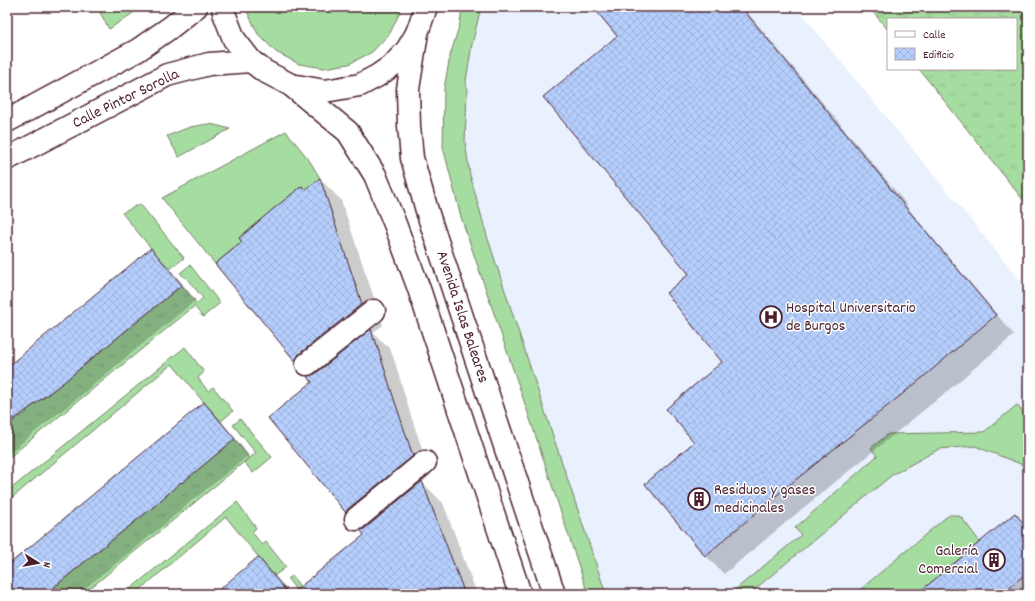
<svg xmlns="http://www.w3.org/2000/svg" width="1035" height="601" viewBox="0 0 1035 601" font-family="Dekko,sans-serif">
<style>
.built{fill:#e9f0fe}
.grass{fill:url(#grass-tufts);stroke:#787e66}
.garden{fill:#a5dda1;stroke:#787e66}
.shadow{fill:#0003}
.building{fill:url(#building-cross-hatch);stroke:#4a1f2b}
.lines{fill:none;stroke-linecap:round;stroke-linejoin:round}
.street-casing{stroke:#4a1f2b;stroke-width:25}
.secondary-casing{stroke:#4a1f2b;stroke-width:25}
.street{stroke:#fff;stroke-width:22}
.secondary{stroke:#fff;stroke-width:22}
.labels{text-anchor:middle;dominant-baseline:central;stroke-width:3;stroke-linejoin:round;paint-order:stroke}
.street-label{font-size:16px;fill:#4a1f2b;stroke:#fff}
.poi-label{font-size:16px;fill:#4a1f2b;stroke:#fff;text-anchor:start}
</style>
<defs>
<pattern id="grass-tufts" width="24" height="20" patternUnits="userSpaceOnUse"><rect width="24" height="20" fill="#a5dda1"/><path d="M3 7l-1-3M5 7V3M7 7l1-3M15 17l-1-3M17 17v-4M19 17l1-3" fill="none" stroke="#90bd8b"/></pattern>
<pattern id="building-cross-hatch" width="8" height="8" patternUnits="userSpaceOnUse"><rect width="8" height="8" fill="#b5cefc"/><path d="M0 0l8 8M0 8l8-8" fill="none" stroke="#9db0d8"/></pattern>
</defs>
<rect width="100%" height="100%" fill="#fff"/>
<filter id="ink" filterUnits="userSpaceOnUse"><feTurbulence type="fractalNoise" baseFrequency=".025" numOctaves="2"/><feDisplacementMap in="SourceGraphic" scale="8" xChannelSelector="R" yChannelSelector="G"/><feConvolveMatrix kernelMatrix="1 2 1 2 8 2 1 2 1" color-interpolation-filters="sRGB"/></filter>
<g filter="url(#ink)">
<path class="built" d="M481,7H796L1028,290V594H606L539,394L487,236L470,175L465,142L467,92L466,82L472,44Z"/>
<g class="grass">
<path d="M869,7H1028V206L919,69H1016V19H888V30Z"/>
<path d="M180,283L197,304L7,459V425L18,416L20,417L27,412L25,410L41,398L42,399L49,394L48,392L86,364L114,340L113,338L129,328L158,304L157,303L173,292L180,287Z"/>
<path d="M233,437L249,458L83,594H42L50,591L70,571L72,572L79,567L78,565L93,553L94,554L101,548L100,547Z"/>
</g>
<g class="garden">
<path d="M97,7H140L129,16L109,29Z"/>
<path d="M246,7H401V10L390,33L372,52L349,64L324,68L299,64L276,52L258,34L247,11Z"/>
<path d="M462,7H481L472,44L466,81L467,92L465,142L470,175L487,236L539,394L606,594H588L525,404L461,217L443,147L444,89L450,56L460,23Z"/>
<path d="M208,124L215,125L230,129L179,157L167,136L190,127Z"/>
<path d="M286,131L309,160L320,178L305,190L302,186L239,238L242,242L215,264L162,198Z"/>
<path d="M140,204L184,258L169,270L122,213Z"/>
<path d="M190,265L220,303L203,317L194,306L203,298L187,279L180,273Z"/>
<path d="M185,347L204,372L198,378L208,391L213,387L233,411L220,422L172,364L7,502V492Z"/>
<path d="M1017,405L1028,419V467L975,446L939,449L892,475L749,594H730L801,535L795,528L877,456L871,448L888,434L984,432Z"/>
<path d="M240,419L272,457L253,473L244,462L256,453L233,425Z"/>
<path d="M237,502L256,528L252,532L262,545L266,542L286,567L274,576L226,517L135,594H124Z"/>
<path d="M950,515H957L962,518L980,542L917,594H855L945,518Z"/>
<path d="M292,576L306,594H299L288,579Z"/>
</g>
<g class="shadow">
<path d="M594,7H743L827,108L907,205L906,206L1014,335L940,397L802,509L724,574L705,555L696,443L724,363L690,274L618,37Z"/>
<path d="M320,179L341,200L383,325L373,333L390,349L394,359L411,416L431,475L422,482L443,503L477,594H339L365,535L364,530L346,512L311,376L296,361L216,264Z"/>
<path d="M151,249L166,264L196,300L105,375L79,397L41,427L7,455V369Z"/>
<path d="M204,403L219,418L249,455L197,497V496L166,523L78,594H7V567Z"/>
<path d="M1028,529V594H919Z"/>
<path d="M258,558L273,573L291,594H215Z"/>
</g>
<g class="building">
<path d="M593,7H741L889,186H888L996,315L921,379L783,490L705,556L645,484L694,442L666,409L722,362L666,293L689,274L543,97L617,36Z"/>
<path d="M320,178L362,304L299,354L296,359L295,361L215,264L242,242L239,238L272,210L302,186L305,190Z"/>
<path d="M151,248L182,285L90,360L64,382L7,425V367Z"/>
<path d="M371,329L374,340L375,339L393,396L413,456L348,509L346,513L268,418L312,382L307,376L315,374Z"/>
<path d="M204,402L235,439L182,483L181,482L151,509L94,554L46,594H7V566Z"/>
<path d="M422,481L465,594H291L364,535L360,530L364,529Z"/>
<path d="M1015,513L1028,529V572L1001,594H917Z"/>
<path d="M258,557L289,594H214Z"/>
</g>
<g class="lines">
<g class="street-casing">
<g id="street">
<path d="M7,121L138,50L171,27L196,7"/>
<path d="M7,159L154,82L167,75L209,64L251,61"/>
<path d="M307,364L374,311"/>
<path d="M356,519L425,462"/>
</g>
</g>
<g class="secondary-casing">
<g id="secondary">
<path d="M223,7L224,13L234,39L251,61L264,71L291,85L325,91L360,85L377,76L393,65L407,50L417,33L426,7"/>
<path d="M417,33L408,89L409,126L412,158L428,214L554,594"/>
<path d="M291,85L348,132L375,175L395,224L419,289L520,594"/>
</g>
</g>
<use href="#street" class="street"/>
<use href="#secondary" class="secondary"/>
</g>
</g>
<defs>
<g id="hospital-ring" transform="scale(1.15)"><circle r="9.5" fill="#fff" stroke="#4a1f2b" stroke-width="1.5"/><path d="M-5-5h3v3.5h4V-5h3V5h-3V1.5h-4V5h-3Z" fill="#4a1f2b"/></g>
<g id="building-ring" transform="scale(1.15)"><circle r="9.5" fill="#fff" stroke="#4a1f2b" stroke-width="1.5"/><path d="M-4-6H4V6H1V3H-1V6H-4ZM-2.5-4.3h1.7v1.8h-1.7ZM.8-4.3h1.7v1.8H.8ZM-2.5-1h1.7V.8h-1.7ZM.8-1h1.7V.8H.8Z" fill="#4a1f2b"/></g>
</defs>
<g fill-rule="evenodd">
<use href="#hospital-ring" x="771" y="317"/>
<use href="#building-ring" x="699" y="499"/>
<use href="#building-ring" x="994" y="560"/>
</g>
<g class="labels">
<g class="street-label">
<text transform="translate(126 99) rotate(-26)">Calle Pintor Sorolla</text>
<text transform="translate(462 317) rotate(72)">Avenida Islas Baleares</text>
</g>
<g class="poi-label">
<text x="786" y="308">Hospital Universitario<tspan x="786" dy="18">de Burgos</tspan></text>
<text x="714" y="490">Residuos y gases<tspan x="714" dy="18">medicinales</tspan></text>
<text x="978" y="551" text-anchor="end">Galería<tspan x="978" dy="18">Comercial</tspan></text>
</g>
</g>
<rect width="1035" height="601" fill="none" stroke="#fff" stroke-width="24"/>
<rect x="12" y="12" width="1011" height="577" fill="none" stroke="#4a1f2b" stroke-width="1.5" filter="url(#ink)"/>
<rect x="887" y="18" width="130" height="52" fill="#ffffff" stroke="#b7a5aa"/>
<rect x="895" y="31" width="20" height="6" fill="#ffffff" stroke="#b7a5aa"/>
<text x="923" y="38" font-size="12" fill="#4a1f2b">Calle</text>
<rect x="895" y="48" width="20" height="12" fill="url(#building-cross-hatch)" stroke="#b7a5aa"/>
<text x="923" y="58" font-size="12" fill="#4a1f2b">Edificio</text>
<g transform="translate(38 563) rotate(101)" stroke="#ffffff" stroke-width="3" paint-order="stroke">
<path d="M0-3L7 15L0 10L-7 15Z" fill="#4a1f2b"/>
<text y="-6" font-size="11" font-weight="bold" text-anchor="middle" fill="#4a1f2b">N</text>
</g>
</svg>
